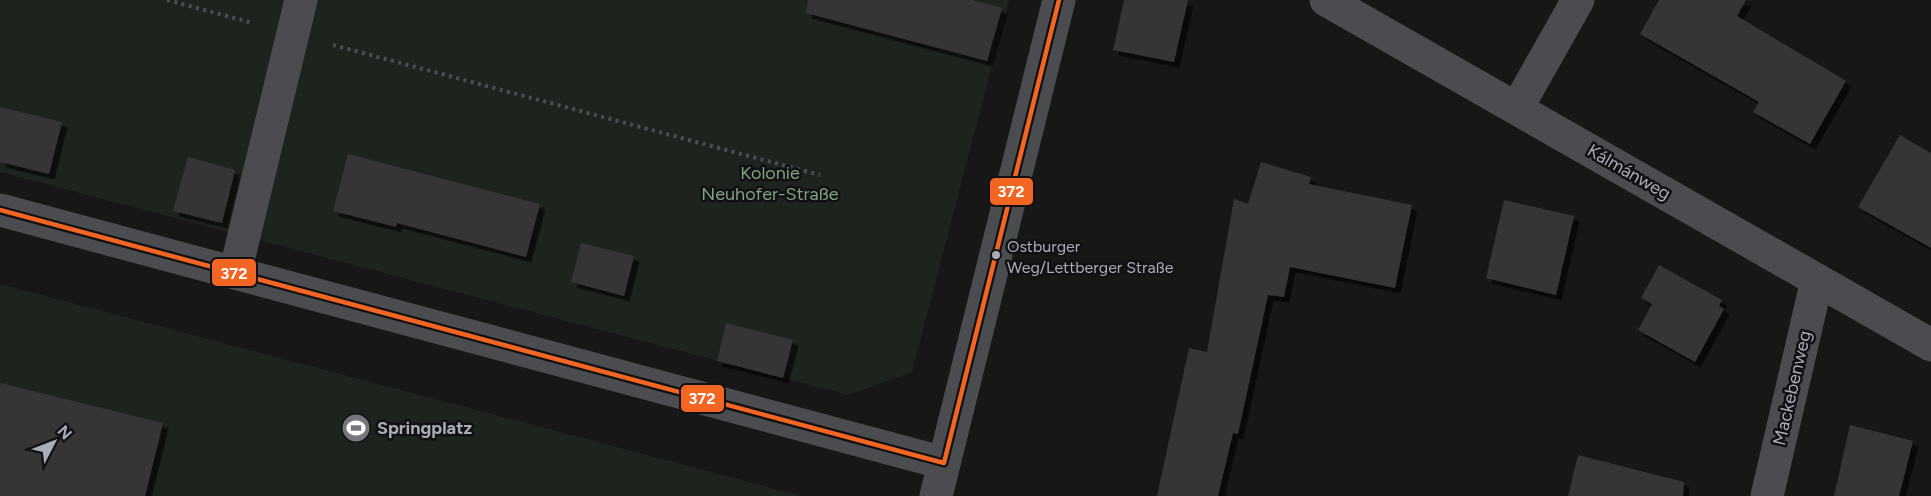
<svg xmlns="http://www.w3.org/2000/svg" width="1931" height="496" viewBox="0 0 1931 496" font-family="Figtree,sans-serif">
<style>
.green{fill:#1d241e}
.building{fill:#353536;filter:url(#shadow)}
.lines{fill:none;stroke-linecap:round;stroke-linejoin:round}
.path{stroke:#4d4e52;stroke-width:4;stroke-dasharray:3 4.5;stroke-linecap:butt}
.minor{stroke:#4b4c50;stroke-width:33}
.bus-1-casing{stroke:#111113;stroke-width:9}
.bus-1{stroke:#f26522;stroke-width:4.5}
.bus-dot{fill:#a8adb8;stroke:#111113;stroke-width:2}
.labels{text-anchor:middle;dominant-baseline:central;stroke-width:5;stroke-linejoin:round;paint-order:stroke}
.bus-label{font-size:16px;fill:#a8adb8;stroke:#111113;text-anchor:start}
.street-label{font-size:18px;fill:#a8adb8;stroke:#111113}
.park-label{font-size:18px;fill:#7fa381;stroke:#111113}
.poi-label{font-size:18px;font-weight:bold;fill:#a8adb8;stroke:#111113;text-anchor:start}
.line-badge{stroke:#111113;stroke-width:2}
.badge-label{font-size:16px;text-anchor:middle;font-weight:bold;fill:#fff}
</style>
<defs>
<filter id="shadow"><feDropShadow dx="5.5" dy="5.5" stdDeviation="0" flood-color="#0009"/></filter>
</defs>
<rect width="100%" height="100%" fill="#171717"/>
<g class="green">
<path d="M0,0H1009L912,372L848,395L0,172Z"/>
<path d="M0,284L802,496H0Z"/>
</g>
<g class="building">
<path d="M808,0H972L1002,8L987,61L806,13Z"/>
<path d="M1124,0H1188L1174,62L1113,50Z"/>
<path d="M1659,0H1746L1737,16L1846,81L1810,144L1753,112L1759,102L1640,34Z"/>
<path d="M0,107L62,122L49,174L0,162Z"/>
<path d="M1900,135L1931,153V248L1858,207Z"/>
<path d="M348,154L540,204L526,257L397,223L396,227L333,211Z"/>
<path d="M188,157L235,170L222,223L173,211Z"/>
<path d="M1261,162L1311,177L1309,184L1412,205L1395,288L1290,267L1284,297L1268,295L1238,434L1233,433L1218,496H1157L1189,348L1207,352L1234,199L1248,204Z"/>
<path d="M1504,200L1574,216L1556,295L1486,278Z"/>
<path d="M581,243L634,256L624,296L571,282Z"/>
<path d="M1659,265L1722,300L1719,306L1724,309L1695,362L1638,330L1652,304L1641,298Z"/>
<path d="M726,323L793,340L783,378L717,361Z"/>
<path d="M0,383L163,423L145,496H0Z"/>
<path d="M1850,425L1913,441L1899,496H1834Z"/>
<path d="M1578,455L1684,482L1683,496H1568Z"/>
</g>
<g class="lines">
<g class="path">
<path d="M167,0L253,23"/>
<path d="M333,45L820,175"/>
</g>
<g class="minor">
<path d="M1326,0L1931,345"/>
<path d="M1517,108L1578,0"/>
<path d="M0,210L944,463"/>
<path d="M235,273L301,0"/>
<path d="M936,496L1059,0"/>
<path d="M1767,496L1817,280"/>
</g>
<g class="bus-1-casing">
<path id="bus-1" d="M0,210L944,463L1059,0"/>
</g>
<use href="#bus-1" class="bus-1"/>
</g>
<defs>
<g id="stadium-disc" transform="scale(1.5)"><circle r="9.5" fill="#757880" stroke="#111113"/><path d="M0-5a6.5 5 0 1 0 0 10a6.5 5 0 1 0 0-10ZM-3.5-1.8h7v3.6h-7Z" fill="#fff"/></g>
</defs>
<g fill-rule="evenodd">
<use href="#stadium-disc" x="356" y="428"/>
</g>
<circle class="bus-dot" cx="996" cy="255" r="5"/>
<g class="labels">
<g class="bus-label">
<text x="1007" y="246">Ostburger<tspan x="1007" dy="21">Weg/Lettberger Straße</tspan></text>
</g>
<g class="street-label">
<text transform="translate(1629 172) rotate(30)">Kálmánweg</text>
<text transform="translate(1792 388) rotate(-77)">Mackebenweg</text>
</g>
<g class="park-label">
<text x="770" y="173">Kolonie<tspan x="770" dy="21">Neuhofer-Straße</tspan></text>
</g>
<g class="poi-label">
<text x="377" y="428">Springplatz</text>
</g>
</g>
<g class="line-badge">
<rect x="989" y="177" width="45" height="29" rx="6" fill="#f26522"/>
<rect x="211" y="258" width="46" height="29" rx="6" fill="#f26522"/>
<rect x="680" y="384" width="45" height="29" rx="6" fill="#f26522"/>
</g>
<g class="badge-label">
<text x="1011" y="197">372</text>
<text x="234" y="279">372</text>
<text x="702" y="404">372</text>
</g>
<g transform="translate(54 442) rotate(48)" stroke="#111113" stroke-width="4.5" paint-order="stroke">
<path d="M0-4.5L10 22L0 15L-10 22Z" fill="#a8adb8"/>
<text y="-9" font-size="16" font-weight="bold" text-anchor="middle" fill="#a8adb8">N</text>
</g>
</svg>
